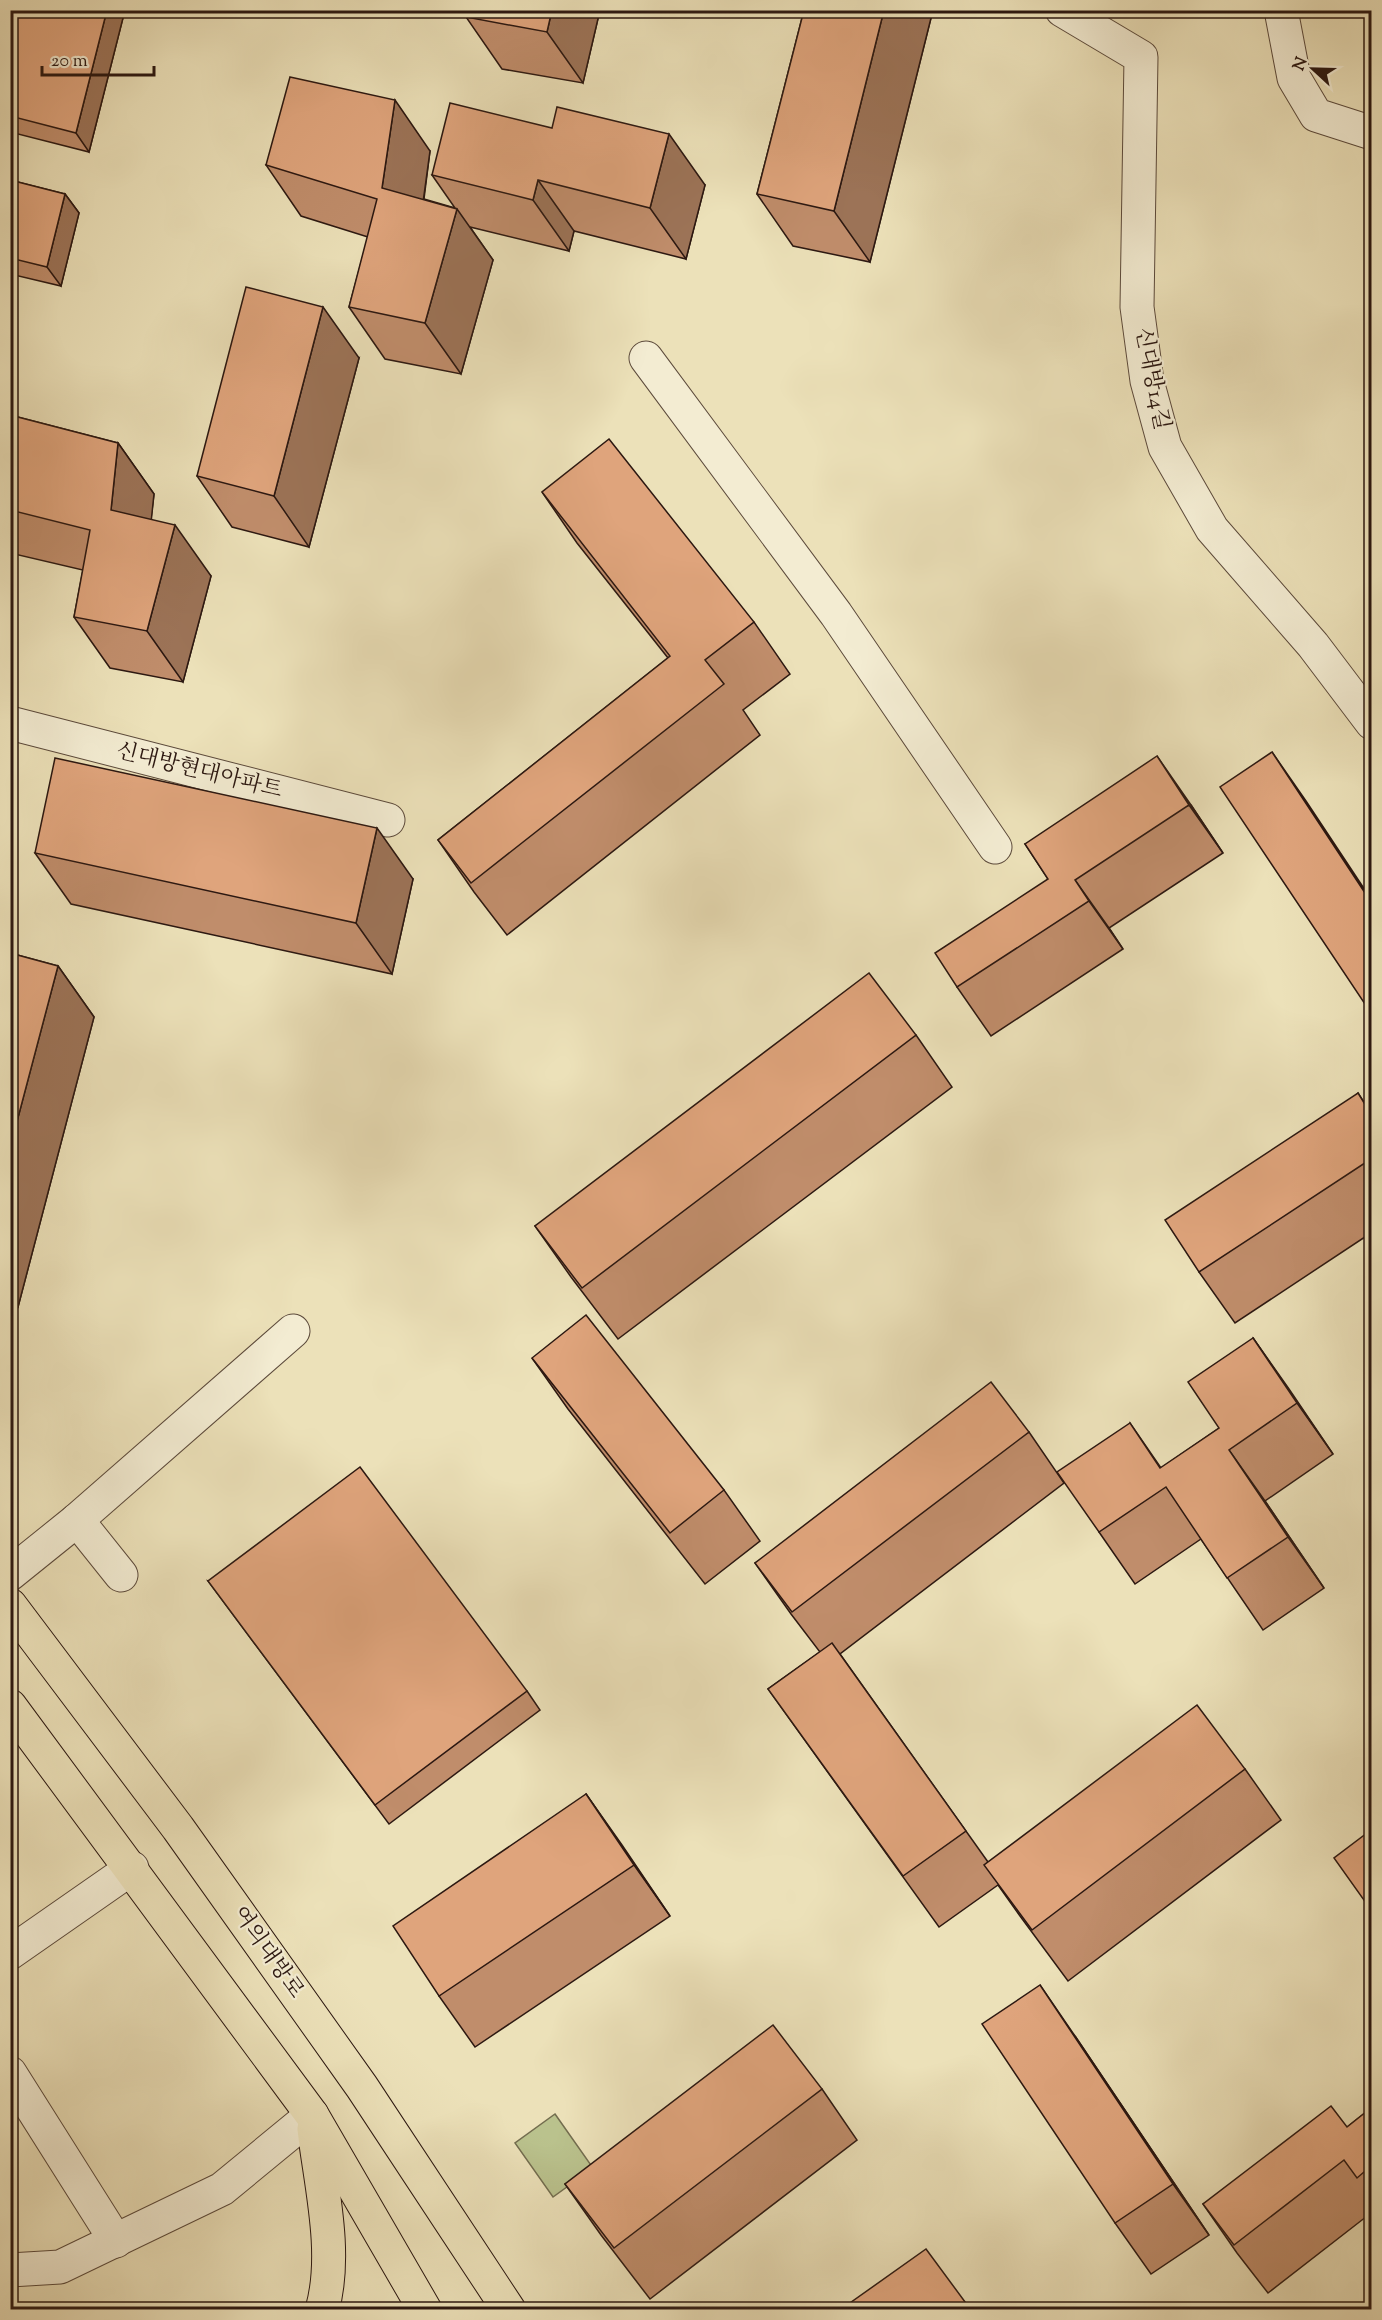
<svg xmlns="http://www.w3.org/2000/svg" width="1382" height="2320" viewBox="0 0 1382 2320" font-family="'Sorts Mill Goudy','Noto Serif KR',serif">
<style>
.park{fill:#bac28d;stroke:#736d4f;stroke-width:1.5}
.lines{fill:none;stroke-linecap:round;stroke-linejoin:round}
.minor-casing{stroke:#5c4a3b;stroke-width:35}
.major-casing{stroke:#2c1811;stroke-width:35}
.minor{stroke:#f3ecd2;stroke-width:33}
.major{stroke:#ece1b9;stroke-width:33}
.wall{fill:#c08d6b;stroke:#2c1811;stroke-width:1.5}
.shaded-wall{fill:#9c7357;stroke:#2c1811;stroke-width:1.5}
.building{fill:#dfa47c;stroke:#2c1811;stroke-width:1.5}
.labels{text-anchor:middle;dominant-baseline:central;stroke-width:4.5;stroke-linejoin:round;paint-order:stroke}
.street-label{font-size:22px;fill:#2c1811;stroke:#f3ecd2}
</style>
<rect width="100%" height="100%" fill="#ece1b9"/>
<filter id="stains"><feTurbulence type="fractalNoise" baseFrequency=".00333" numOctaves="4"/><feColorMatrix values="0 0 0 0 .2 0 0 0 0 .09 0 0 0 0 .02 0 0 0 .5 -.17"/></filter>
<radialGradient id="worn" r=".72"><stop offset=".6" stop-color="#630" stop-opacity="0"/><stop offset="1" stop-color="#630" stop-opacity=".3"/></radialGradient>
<path class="park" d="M555,2114L593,2168L553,2197L515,2143Z"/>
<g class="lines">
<g class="minor-casing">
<g id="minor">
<path d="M1062,10L1141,57L1137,307L1147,381L1165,447L1212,529L1313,645L1372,723"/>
<path d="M1281,10L1294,78L1316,115L1372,133"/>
<path d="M646,358L836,614L995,847"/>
<path d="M10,723L388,820"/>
<path d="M77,1520L121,1575"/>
<path d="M10,1574L77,1520L293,1331"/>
<path d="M10,1953L132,1868"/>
<path d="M10,2073L116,2241"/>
<path d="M10,2270L60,2267L222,2189L312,2115"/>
</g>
</g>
<g class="major-casing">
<g id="major">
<path d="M10,1605L178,1828L362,2087L509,2310"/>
<path d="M10,1706L312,2115L425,2310"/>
<path d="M314,2129C321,2186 338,2254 322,2310"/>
</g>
</g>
<use href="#minor" class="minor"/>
<use href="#major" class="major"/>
</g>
<g class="wall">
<path d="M10,10H125L89,152L10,132Z"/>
<path d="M600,10L583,83L502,69L466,17Z"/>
<path d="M804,10H933L870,262L793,246L757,194Z"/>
<path d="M430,151L424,199L455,208L432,175L705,185L686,259L574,231L569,251L470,227L493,260L461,374L385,359L349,307L368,237L301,216L266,165Z"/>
<path d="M10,180L65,194L79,213L61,286L10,274Z"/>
<path d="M359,358L309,547L232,527L197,476Z"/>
<path d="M10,415L118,443L154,494L151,519L211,576L183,682L110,668L74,617L83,570L10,553Z"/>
<path d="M542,492L754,622L790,674L743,710L760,735L507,935L474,892L438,840L668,658L577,543Z"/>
<path d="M1191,805L1223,853L1109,928L1123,949L991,1036L957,987L1048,879L1025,844Z"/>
<path d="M35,853L413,879L392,974L71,904Z"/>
<path d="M10,953L58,966L94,1017L18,1307L10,1305Z"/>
<path d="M916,1035L952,1087L618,1339L571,1277L535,1226Z"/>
<path d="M1358,1093L1371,1113V1233L1235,1323L1199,1272Z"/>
<path d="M1253,1338L1333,1454L1265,1501L1324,1588L1263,1630L1201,1539L1135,1584L1099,1532L1130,1423L1161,1468L1219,1428Z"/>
<path d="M532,1358L724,1490L760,1541L705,1584L568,1409Z"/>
<path d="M1029,1432L1064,1483L840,1654L988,1862L1245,1769L1281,1820L1068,1981L1020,1916L998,1885L939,1927L768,1689L820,1652L791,1614L755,1563Z"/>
<path d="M208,1581L527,1691L540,1710L389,1824Z"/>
<path d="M586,1794L670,1916L475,2047L439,1996Z"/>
<path d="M1075,2036L1209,2235L1151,2274L1115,2223Z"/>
<path d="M822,2089L857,2140L650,2299L601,2235L565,2184Z"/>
<path d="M1371,2108V2213L1268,2293L1237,2253L1203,2204L1347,2127Z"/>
</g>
<g class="shaded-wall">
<path d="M107,10H125L89,152L76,133Z"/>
<path d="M552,10H600L583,83L547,32Z"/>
<path d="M884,10H933L870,262L834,211Z"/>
<path d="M395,100L430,151L418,239L382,188Z"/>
<path d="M669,134L705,185L686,259L650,208Z"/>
<path d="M538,180L574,231L569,251L533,200Z"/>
<path d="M65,194L79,213L61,286L47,267Z"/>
<path d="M457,209L493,260L461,374L425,323Z"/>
<path d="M323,307L359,358L309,547L274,496Z"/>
<path d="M118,443L154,494L147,561L111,510Z"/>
<path d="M175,525L211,576L183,682L147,631Z"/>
<path d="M1272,752L1306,801L1371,899V902Z"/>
<path d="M1157,756L1191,805L1223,853L1189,805Z"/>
<path d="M377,828L413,879L392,974L356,923Z"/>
<path d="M1075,880L1109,928L1123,949L1089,901Z"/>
<path d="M58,966L94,1017L18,1307L10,1296V1148Z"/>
<path d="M1253,1338L1289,1389L1333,1454L1297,1403Z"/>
<path d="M1229,1450L1265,1501L1324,1588L1288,1537Z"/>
<path d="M586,1794L622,1845L670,1916L634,1865Z"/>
<path d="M1040,1985L1075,2036L1209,2235L1173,2184Z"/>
</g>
<g class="building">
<path d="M10,10H107L76,133L10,116Z"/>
<path d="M468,10H552L547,32L466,17Z"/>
<path d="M804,10H884L834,211L757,194Z"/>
<path d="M290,77L395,100L382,188L457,209L425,323L349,307L377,199L266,165Z"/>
<path d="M450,103L552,128L557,107L669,134L650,208L538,180L533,200L432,175Z"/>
<path d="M10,180L65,194L47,267L10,258Z"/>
<path d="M246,287L323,307L274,496L197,476Z"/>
<path d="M10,415L118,443L111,510L175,525L147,631L74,617L90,530L10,510Z"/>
<path d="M609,439L754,622L705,660L724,684L471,883L438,840L670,656L542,492Z"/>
<path d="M1272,752L1371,902V1013L1220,787Z"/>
<path d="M1157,756L1189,805L1075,880L1089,901L957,987L935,953L1048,879L1025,844Z"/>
<path d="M55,758L377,828L356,923L35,853Z"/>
<path d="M10,953L58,966L10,1148Z"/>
<path d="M869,973L916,1035L582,1288L535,1226Z"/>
<path d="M1358,1093L1371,1114V1159L1199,1272L1165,1220Z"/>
<path d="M586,1315L724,1490L670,1533L532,1358Z"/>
<path d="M1253,1338L1297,1403L1229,1450L1288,1537L1227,1578L1166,1487L1099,1532L1057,1472L1130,1423L1160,1468L1219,1428L1188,1382Z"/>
<path d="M991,1382L1029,1432L792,1612L755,1563Z"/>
<path d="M360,1467L527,1691L375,1805L208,1581Z"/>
<path d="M1371,1470V1483L1365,1475Z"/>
<path d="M832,1643L966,1831L903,1876L768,1689Z"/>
<path d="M1197,1705L1245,1769L1032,1930L984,1865Z"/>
<path d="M586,1794L634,1865L439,1996L393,1926Z"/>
<path d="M1371,1830V1910L1334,1858Z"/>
<path d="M1040,1985L1173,2184L1115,2223L982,2024Z"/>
<path d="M773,2025L822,2089L614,2248L565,2184Z"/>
<path d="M1331,2106L1347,2127L1371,2108V2166L1357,2178L1344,2160L1234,2245L1203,2204Z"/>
<path d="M926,2249L971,2310H840Z"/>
</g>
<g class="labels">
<g class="street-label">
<text transform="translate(1151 379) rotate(79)">신대방14길</text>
<text transform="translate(199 772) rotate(14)">신대방현대아파트</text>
<text transform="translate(267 1953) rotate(55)">여의대방로</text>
</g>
</g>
<rect width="1382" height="2320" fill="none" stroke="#ece1b9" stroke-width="36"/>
<rect x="12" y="12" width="1358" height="2296" fill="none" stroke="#2c1811" stroke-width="3"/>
<rect x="18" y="18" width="1346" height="2284" fill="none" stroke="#2c1811" stroke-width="1.5"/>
<g transform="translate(1313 69) rotate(292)" stroke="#f3ecd2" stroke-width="4.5" paint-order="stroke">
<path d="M0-4.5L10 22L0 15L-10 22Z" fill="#2c1811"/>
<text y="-9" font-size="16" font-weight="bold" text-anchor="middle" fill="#2c1811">N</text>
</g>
<path d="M42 66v9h112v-9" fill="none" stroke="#2c1811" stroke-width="3"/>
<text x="51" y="66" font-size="18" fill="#2c1811" stroke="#f3ecd2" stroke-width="4.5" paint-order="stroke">20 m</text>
<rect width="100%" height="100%" filter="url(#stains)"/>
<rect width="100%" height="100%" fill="url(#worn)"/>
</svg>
